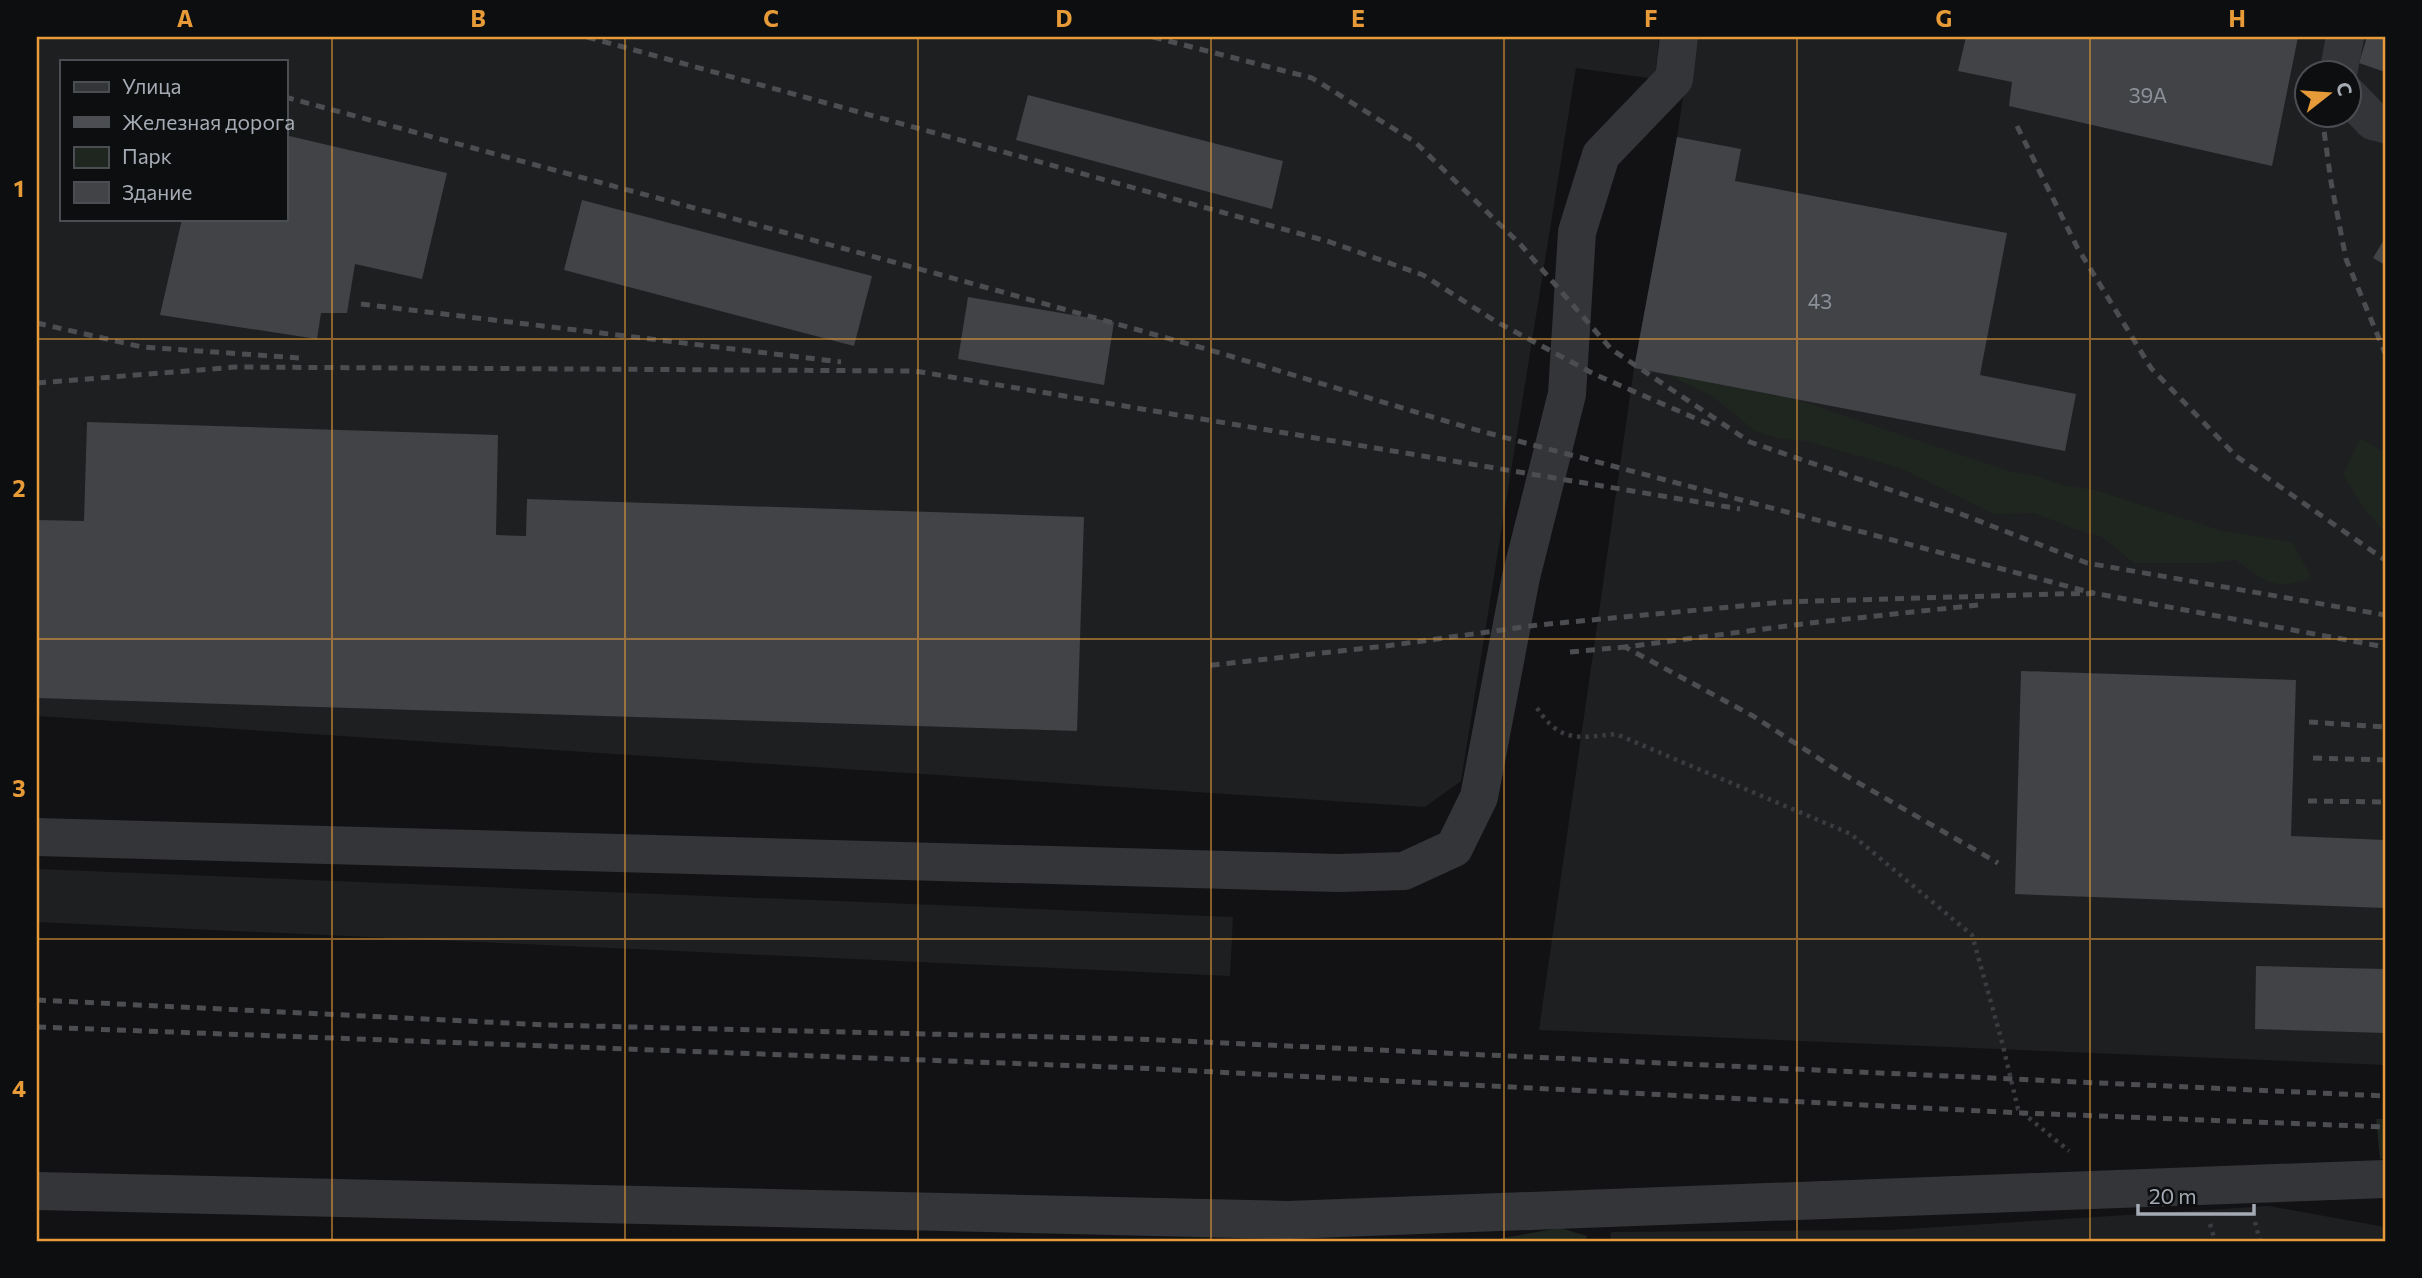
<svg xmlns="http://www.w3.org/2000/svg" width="2422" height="1278" viewBox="0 0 2422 1278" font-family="Commissioner,sans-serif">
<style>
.built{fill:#1e1f21;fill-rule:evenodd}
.green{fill:#1f261f}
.building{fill:#414347}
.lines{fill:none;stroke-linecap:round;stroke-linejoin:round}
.path{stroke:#3a3c40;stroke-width:4.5;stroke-dasharray:3.5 5;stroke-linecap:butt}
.minor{stroke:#343539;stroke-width:38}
.rail{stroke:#4b4d51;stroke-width:5;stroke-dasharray:9 7;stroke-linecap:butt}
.grid{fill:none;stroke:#e79b38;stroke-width:2;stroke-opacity:0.55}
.labels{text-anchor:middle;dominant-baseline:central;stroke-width:5;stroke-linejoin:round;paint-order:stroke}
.number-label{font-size:21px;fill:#8c9199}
.neatline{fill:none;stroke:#e79b38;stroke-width:2.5}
.grid-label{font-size:23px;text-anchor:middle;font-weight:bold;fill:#e79b38}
</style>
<rect width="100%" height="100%" fill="#121214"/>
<g class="built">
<path d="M37,37H1659L1655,79L1576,68L1461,781L1425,807L37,716ZM61,61H285V219H61Z"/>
<path d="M1692,37H2385V1065L1539,1030L1634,368L1677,137ZM2306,74H2348V116H2306Z"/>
<path d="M37,869L1233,917L1230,976L37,922Z"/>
<path d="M2269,1206L2385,1227V1241H1610L1611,1232L1890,1230Z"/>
</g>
<g class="green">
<path d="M1666,374L1798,400L2009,471L2037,476L2062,485L2095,490L2223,531L2292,542L2312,578C2274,591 2267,583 2236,560L2212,563H2134L2102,537L2072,528L2034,513L1994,514L1900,468L1806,441L1782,439L1755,431L1712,396Z"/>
<path d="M2360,438L2385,453V532L2365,510L2343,475Z"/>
<path d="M2376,1119H2385V1159H2380Z"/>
<path d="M1560,1228L1587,1236L1585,1241H1486Z"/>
</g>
<g class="building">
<path d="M1966,37H2298L2272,166L2009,106L2012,82L1958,71Z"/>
<path d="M2367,37H2385V72L2359,63Z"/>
<path d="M1028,95L1283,161L1272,209L1016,140Z"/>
<path d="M285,135L447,173L422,279L355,264L347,313H321L317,339L160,315L182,219H285Z"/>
<path d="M1677,137L1741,149L1735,181L2007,233L1980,375L2076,394L2065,451L1634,368Z"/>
<path d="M582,200L872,276L854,346L564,270Z"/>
<path d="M2385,238V265L2373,258Z"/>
<path d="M968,297L1114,322L1104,385L958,359Z"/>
<path d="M87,422L498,435L496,535L526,536L527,499L1084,517L1077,731L37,698V520L84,521Z"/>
<path d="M2021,671L2296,680L2291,836L2385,840V908L2015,894Z"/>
<path d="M2256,966L2385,969V1033L2255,1029Z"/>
</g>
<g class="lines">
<g class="path">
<path d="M1537,708C1560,743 1579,738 1616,734L1851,834L1972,935L2001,1038L2018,1109L2069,1151"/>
<path d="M2255,1222L2260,1241"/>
<path d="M2210,1224L2215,1241"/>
</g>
<g class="minor">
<path d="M2338,74L2345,37"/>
<path d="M2348,95L2373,121L2385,124"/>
<path d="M37,837L1338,873L1404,871L1454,848L1479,797L1521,577L1567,394L1577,232L1601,155L1674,79L1679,37"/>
<path d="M37,1191L1288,1220L2385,1179"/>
</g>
<g class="rail">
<path d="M587,37L1330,242L1423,275L1495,321L1594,374L1713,426"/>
<path d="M1153,37L1312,78L1415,142L1520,244L1611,349L1750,442L1961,514L2087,563L2385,615"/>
<path d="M285,97L945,276L1210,350L1469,428L2093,593L1783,602L1538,625L1386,646L1204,666"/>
<path d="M2322,116L2331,182L2346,259L2385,353"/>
<path d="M2017,126L2077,247L2151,368L2236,456L2385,560"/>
<path d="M361,304L841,362"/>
<path d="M37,323L142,347L300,358"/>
<path d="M37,383L236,367L915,371L1740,509"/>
<path d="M2086,594L2093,593L2385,647"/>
<path d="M1978,605L1810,623L1625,647L1753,716L1843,774L1998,863"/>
<path d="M1570,652L1625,647"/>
<path d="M2309,722L2385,727"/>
<path d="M2313,758L2385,760"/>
<path d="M2308,801L2385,802"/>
<path d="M37,1000L548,1025L1137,1039L2385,1096"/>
<path d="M37,1027L1137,1068L2022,1113L2385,1127"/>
</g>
</g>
<path class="grid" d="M332,37V1241M625,37V1241M918,37V1241M1211,37V1241M1504,37V1241M1797,37V1241M2090,37V1241M37,339H2385M37,639H2385M37,939H2385"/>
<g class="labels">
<g class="number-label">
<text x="2148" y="94">39А</text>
<text x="1820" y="300">43</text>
</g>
</g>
<rect width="2422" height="1278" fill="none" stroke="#0d0e0f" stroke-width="77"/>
<rect x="60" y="60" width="228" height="161" fill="#0d0e0f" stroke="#4a4d51" stroke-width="2"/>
<rect x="74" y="82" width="35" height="10" fill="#343539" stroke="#4a4d51" stroke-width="2"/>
<text x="122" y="94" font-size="21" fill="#a5abb4">Улица</text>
<rect x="74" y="117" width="35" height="10" fill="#4b4d51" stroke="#4a4d51" stroke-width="2"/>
<text x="122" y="130" font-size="21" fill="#a5abb4">Железная дорога</text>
<rect x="74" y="147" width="35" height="21" fill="#1f261f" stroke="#4a4d51" stroke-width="2"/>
<text x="122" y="164" font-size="21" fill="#a5abb4">Парк</text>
<rect x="74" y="182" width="35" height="21" fill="#414347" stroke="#4a4d51" stroke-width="2"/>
<text x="122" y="200" font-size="21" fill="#a5abb4">Здание</text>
<g transform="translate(2328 94) rotate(73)"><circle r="33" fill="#0d0e0f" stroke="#4a4d51" stroke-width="2"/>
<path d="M0-5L12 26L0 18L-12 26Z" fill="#e79b38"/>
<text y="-10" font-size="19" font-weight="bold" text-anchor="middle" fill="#a5abb4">С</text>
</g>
<path d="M2138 1204v10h116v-10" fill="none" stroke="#a5abb4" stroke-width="3.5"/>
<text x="2149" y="1204" font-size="21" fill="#a5abb4" stroke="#0d0e0f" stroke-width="5" paint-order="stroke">20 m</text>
<rect x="38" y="38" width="2346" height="1202" class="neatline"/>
<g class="grid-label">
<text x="185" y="27">A</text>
<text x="478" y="27">B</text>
<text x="771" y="27">C</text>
<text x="1064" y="27">D</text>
<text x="1358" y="27">E</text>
<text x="1651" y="27">F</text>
<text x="1944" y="27">G</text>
<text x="2237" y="27">H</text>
<text x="19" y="197">1</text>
<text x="19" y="497">2</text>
<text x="19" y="797">3</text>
<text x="19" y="1097">4</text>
</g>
</svg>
